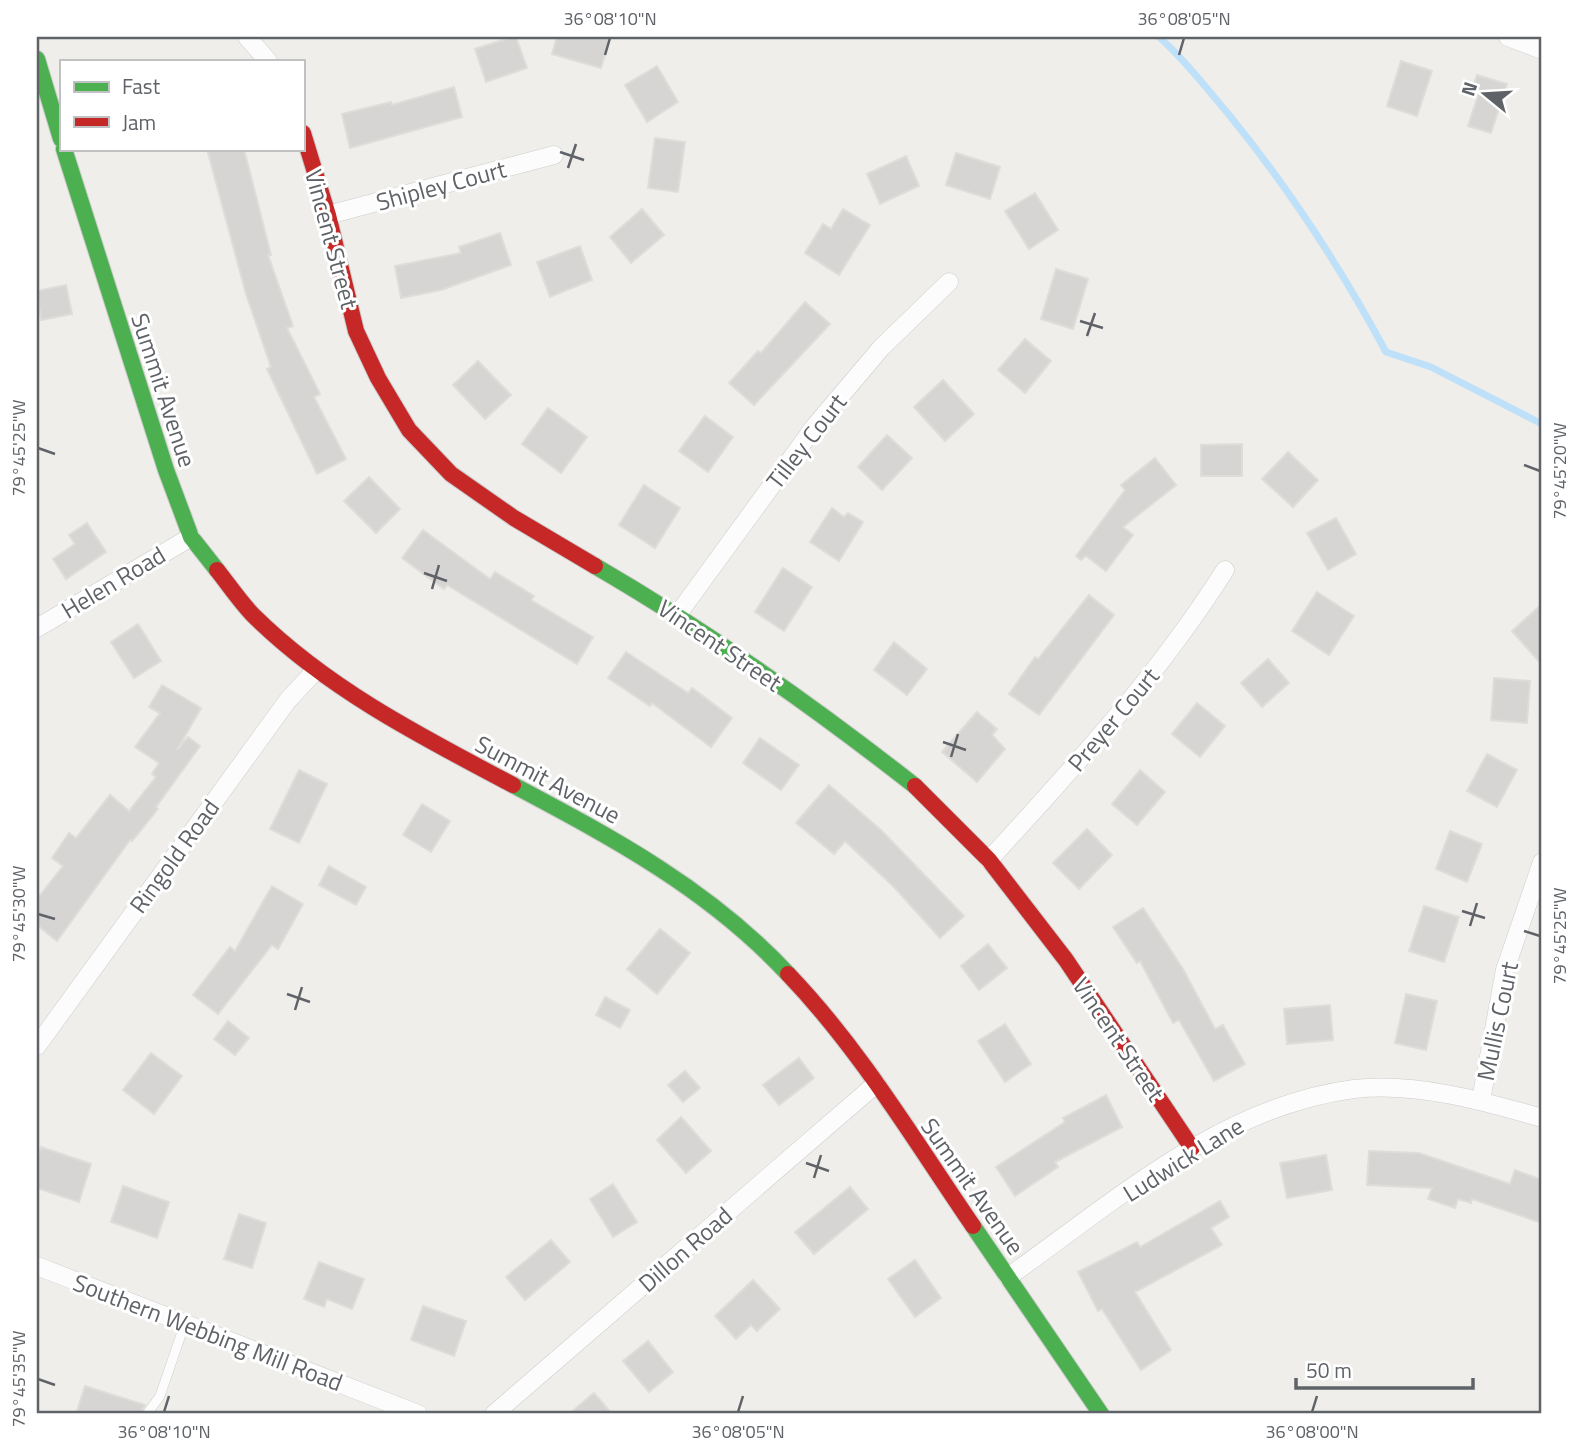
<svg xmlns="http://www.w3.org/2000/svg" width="1579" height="1451" viewBox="0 0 1579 1451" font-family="'Titillium Web',sans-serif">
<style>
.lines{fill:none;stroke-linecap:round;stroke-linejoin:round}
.stream{stroke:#bfe0f9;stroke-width:7}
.building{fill:#d6d5d3;stroke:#deddd9;stroke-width:2}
.lane-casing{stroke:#cbcccc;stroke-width:10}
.street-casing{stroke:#cbcccc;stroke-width:19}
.fast-casing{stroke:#cacacb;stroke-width:18}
.jam-casing{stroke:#cacacb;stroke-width:18}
.lane{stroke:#fdfcfc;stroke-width:9}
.street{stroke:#fdfcfc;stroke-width:18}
.fast{stroke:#4caf50;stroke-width:16}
.jam{stroke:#c62828;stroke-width:16}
.ticks{fill:none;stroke:#5f6368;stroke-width:2.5}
.labels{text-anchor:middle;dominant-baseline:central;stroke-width:6;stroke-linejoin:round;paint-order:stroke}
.street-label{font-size:24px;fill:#5f6368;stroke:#fff}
.neatline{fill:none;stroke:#5f6368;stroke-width:2.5}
.ticks-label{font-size:18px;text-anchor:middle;fill:#5f6368}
</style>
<rect width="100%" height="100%" fill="#efeeea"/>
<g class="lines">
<path class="stream" d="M1159,37C1185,60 1207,89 1230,116C1290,190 1341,268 1386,352L1431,367L1542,424"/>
</g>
<g class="building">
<path d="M512,37H516L527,68L486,82L475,49Z"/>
<path d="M557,37H610L601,68L552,54Z"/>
<path d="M1401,61L1432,71L1417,116L1387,106Z"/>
<path d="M657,66L678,102L647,122L625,85Z"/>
<path d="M1477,75L1507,84L1491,133L1468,126L1478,95L1471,93Z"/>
<path d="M454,87L462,117L350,148L342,114L391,102L392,105Z"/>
<path d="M655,138L685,142L678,192L648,188Z"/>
<path d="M207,149H244L271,255H268L293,326L287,328L320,394L314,397L346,459L317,474L267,369L271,367L246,294Z"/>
<path d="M956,153L1000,167L990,199L946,185Z"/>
<path d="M906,156L919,186L880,204L867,174Z"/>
<path d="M1035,193L1058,230L1029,249L1005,211Z"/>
<path d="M642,209L664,235L631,263L610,237Z"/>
<path d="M843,209L870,225L839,275L805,253L823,224L831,229Z"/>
<path d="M500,233L511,265L441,290L401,298L395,266L461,253L459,247Z"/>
<path d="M580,246L592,280L550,297L537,262Z"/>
<path d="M1056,269L1088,279L1073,329L1041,319Z"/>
<path d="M66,285L72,314L41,320L37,291Z"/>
<path d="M805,302L830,324L754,405L729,383L758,351L761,353Z"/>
<path d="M1025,339L1051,361L1025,393L998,370Z"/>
<path d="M478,361L511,395L485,419L453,385Z"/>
<path d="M943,380L974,414L945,441L914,407Z"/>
<path d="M548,408L587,437L561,473L522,444Z"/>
<path d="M705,416L733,437L708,472L679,451Z"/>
<path d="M887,435L912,458L882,490L858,467Z"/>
<path d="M1242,444V476H1201V445Z"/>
<path d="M1288,452L1318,480L1293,507L1262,479Z"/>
<path d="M1155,458L1176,485L1123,527L1133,535L1106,571L1086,556L1081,560L1076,556L1125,490L1121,485Z"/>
<path d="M369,477L400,509L376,533L344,501Z"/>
<path d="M644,485L680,508L655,548L619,525Z"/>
<path d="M832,508L844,517L848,513L863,522L839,561L810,542Z"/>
<path d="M1336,518L1356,554L1328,570L1307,533Z"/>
<path d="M87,523L106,552L66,579L53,559L75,544L69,535Z"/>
<path d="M423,530L490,579L495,572L534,596L531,600L593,637L577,664L447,585L444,589L402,558Z"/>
<path d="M783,568L812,587L784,631L755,612Z"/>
<path d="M1317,592L1354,616L1329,655L1292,631Z"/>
<path d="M1089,595L1114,615L1039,715L1009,694L1035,657L1038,659Z"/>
<path d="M1542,604V665L1512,631Z"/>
<path d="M138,624L161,661L134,678L111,642Z"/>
<path d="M894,642L927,669L907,695L874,670Z"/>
<path d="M626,652L688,693L692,688L732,718L711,747L652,703L650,706L608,678Z"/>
<path d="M1268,659L1289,683L1262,707L1241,683Z"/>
<path d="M1494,678L1530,681L1527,723L1491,720Z"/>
<path d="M162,685L201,708L177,750L188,737L200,746L156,807L158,809L132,841L130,840L57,941L37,925V899L63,866L52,858L69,833L76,838L110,795L129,811L156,777L152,774L159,763L135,747L160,713L149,707Z"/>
<path d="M1197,703L1225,726L1200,757L1172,734Z"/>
<path d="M977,712L997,729L992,735L1005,749L977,782L942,752Z"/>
<path d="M760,738L799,765L781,790L743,763Z"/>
<path d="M1487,754L1517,770L1497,807L1467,791Z"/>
<path d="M299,770L327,784L299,843L270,829Z"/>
<path d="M1140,770L1165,792L1137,825L1112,804Z"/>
<path d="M829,785L882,831L964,916L940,938L894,887L845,841L834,854L796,823Z"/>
<path d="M422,804L450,821L431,852L403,835Z"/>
<path d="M1087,829L1112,855L1079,889L1053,863Z"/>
<path d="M1450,831L1482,844L1467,882L1436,869Z"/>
<path d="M329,866L366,887L356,905L319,885Z"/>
<path d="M272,886L303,904L278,949L272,945L218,1014L193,995L230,947L235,951Z"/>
<path d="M1424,906L1459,917L1444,962L1409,951Z"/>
<path d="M1143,908L1183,969L1215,1029L1223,1025L1245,1064L1214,1081L1179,1020L1173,1023L1140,961L1137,963L1113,927Z"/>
<path d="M660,929L690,953L657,994L627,969Z"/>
<path d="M988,944L1007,968L979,990L961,966Z"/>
<path d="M1406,994L1437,1001L1426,1050L1395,1043Z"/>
<path d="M605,997L630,1010L620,1028L596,1015Z"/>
<path d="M1330,1005L1333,1040L1287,1044L1284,1009Z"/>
<path d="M228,1021L249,1038L235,1055L214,1039Z"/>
<path d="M1005,1024L1031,1064L1005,1082L978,1041Z"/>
<path d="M151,1053L182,1076L154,1114L123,1090Z"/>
<path d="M799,1058L814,1078L779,1105L763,1085Z"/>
<path d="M685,1071L700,1088L683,1102L668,1085Z"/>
<path d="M1106,1095L1122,1127L1055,1162L1058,1167L1015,1196L996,1167L1065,1122L1063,1118Z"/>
<path d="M681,1117L711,1151L686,1173L657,1140Z"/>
<path d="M41,1147L91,1164L79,1202L37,1188V1159Z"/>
<path d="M1369,1151L1419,1153L1510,1184L1515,1170L1542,1180V1223L1472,1199L1471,1203L1458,1199L1455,1208L1428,1199L1432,1188L1367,1185Z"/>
<path d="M1326,1155L1332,1190L1287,1198L1280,1163Z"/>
<path d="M613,1184L637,1222L613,1237L590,1199Z"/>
<path d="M123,1186L169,1202L157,1238L111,1222Z"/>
<path d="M850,1187L868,1209L814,1254L795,1232Z"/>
<path d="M1220,1201L1229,1217L1211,1228L1222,1245L1135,1292L1171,1350L1141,1370L1102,1309L1098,1311L1078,1272L1137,1242L1140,1247Z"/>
<path d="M239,1214L266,1223L252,1268L224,1259Z"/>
<path d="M551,1240L570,1262L525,1300L506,1277Z"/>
<path d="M915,1260L941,1298L915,1317L888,1279Z"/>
<path d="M319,1262L364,1279L352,1309L327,1299L324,1307L304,1299Z"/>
<path d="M753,1280L780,1309L757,1331L751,1325L736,1339L715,1316Z"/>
<path d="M423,1306L466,1321L454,1356L411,1340Z"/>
<path d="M648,1341L673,1372L649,1392L623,1361Z"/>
<path d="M85,1386L145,1405L140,1414H76Z"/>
<path d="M594,1393L612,1414H569Z"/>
</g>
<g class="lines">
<g class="lane-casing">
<path id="lane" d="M147,1414L160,1396L185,1323"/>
</g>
<g class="street-casing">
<g id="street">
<path d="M247,37L268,61"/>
<path d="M1508,37L1542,50"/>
<path d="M328,215L554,155"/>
<path d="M678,614L815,426L881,348L949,282"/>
<path d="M37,628L191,537"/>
<path d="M989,860C1074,767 1158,676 1225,570"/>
<path d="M37,1046L288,700L316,670"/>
<path d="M1481,1100L1505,970L1542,862"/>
<path d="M37,1266L418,1414"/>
<path d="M1008,1277C1114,1202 1221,1106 1354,1089C1416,1082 1483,1101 1542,1118"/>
<path d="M494,1414L876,1084"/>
</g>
</g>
<g class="fast-casing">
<g id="fast">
<path d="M37,59L61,139"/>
<path d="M64,149L166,470L191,537L217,570"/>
<path d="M595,566C707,631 813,706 915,786"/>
<path d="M513,785C613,838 710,890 788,974"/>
<path d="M973,1226L1101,1414"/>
</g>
</g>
<g class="jam-casing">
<g id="jam">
<path d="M303,133L328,215L356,331L378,378L409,430L451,474L514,518L595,566"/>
<path d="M217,570C229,585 241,603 254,616C328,689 422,737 513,785"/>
<path d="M915,786L989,860L1066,960L1192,1148"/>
<path d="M788,974C860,1049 914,1140 973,1226"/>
</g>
</g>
<use href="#lane" class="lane"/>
<use href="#street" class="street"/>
<use href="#fast" class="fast"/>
<use href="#jam" class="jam"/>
</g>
<path class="ticks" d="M605,55L610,38M1179,55L1184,38M560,152L584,160M568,168L576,144M1080,321L1103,328M1087,336L1095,313M38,448L55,454M1524,465L1540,471M424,573L447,581M432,589L439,565M943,742L966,750M951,757L958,734M1462,911L1485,918M38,914L55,919M1470,926L1477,903M1524,931L1540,936M287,994L310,1002M295,1010L302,987M806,1163L829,1171M814,1178L821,1155M38,1379L55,1385M164,1412L169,1396M738,1412L743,1396M1312,1412L1317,1396"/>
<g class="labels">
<g class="street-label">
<text transform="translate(441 185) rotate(-15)">Shipley Court</text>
<text transform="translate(332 239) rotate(75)">Vincent Street</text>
<text transform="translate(164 390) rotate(72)">Summit Avenue</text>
<text transform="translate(806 441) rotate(-52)">Tilley Court</text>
<text transform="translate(113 582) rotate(-31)">Helen Road</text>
<text transform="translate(720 645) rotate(34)">Vincent Street</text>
<text transform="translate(1113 719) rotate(-50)">Preyer Court</text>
<text transform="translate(548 779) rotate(28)">Summit Avenue</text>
<text transform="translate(174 856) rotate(-54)">Ringold Road</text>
<text transform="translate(1497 1021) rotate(-78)">Mullis Court</text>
<text transform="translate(1119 1039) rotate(56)">Vincent Street</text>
<text transform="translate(1183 1159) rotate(-32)">Ludwick Lane</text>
<text transform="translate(973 1186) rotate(55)">Summit Avenue</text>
<text transform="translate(685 1249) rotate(-41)">Dillon Road</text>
<text transform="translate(208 1332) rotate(21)">Southern Webbing Mill Road</text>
</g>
</g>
<rect width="1579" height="1451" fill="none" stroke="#ffffff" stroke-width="77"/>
<rect x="60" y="60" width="245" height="91" fill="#ffffff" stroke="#bfc1c3" stroke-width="2"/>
<rect x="74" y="82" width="35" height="10" fill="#4caf50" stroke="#bfc1c3" stroke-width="2"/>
<text x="122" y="94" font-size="21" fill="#5f6368">Fast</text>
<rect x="74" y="117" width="35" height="10" fill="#c62828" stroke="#bfc1c3" stroke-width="2"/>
<text x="122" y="130" font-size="21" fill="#5f6368">Jam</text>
<g transform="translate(1485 94) rotate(288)" stroke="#ffffff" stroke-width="5" paint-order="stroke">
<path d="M0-5L12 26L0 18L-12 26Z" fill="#5f6368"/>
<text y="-10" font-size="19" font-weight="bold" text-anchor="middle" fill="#5f6368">N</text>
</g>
<path d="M1296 1378v10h177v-10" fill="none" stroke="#5f6368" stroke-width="3.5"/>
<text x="1306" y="1378" font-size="21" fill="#5f6368" stroke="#ffffff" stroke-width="5" paint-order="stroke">50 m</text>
<rect x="38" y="38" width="1502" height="1374" class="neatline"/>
<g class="ticks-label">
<text x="610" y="25">36°08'10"N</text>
<text x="1184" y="25">36°08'05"N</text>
<text transform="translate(19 448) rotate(-90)" y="6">79°45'25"W</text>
<text transform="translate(1560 471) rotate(-90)" y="6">79°45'20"W</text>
<text transform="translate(19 914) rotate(-90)" y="6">79°45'30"W</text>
<text transform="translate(1560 936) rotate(-90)" y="6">79°45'25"W</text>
<text transform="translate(19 1379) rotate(-90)" y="6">79°45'35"W</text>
<text x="164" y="1438">36°08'10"N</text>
<text x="738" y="1438">36°08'05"N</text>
<text x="1312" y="1438">36°08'00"N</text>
</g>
</svg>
